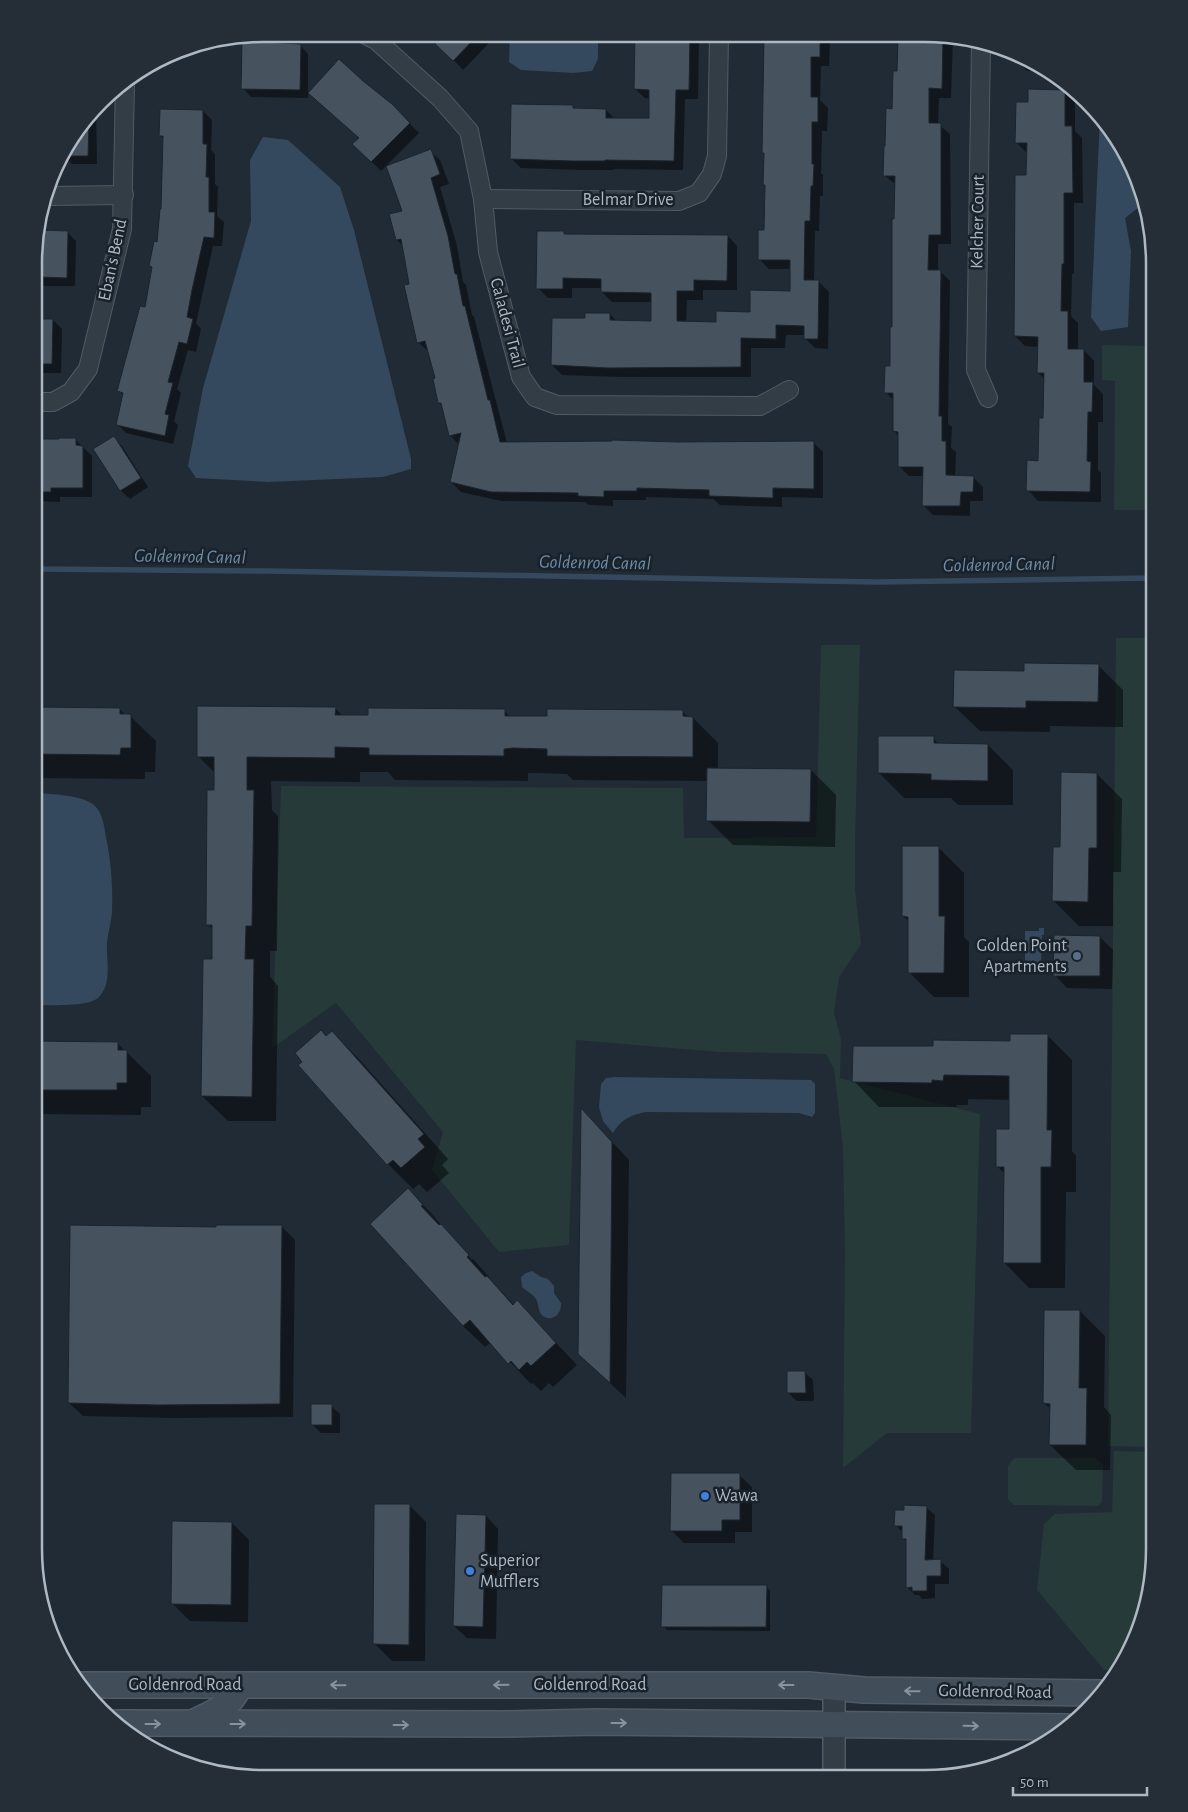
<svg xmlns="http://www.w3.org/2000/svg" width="1188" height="1812" viewBox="0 0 1188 1812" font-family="'Alegreya Sans',sans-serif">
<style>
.green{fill:#253a39}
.water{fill:#34495d}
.shadow{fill:#0007}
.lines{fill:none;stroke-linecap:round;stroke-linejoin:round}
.stream{stroke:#34495d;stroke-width:5.5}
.building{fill:#46535f;stroke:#1b242d}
.minor-casing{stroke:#515b64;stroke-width:20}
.tertiary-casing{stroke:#515b64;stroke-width:24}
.secondary-casing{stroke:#515b64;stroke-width:28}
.minor{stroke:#333d46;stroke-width:18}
.tertiary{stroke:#333d46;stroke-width:21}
.secondary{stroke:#414d59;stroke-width:25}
.oneway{stroke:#87939e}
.service-dot{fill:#5c6f8a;stroke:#19222a;stroke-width:2}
.shop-dot{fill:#3f7fe0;stroke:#19222a;stroke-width:2}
.labels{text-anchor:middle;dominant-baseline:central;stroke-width:5;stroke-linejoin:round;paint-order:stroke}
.street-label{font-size:18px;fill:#adb8c3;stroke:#19222a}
.poi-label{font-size:18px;fill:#adb8c3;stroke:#19222a;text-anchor:start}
.water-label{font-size:19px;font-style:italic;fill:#6f8ca7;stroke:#19222a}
.rim{fill:none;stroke:#adb8c3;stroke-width:2.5}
</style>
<rect width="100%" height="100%" fill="#202b35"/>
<g class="green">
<path d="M1149,235L1154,263V510H1114L1115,381L1102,380V345L1147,346Z"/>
<path d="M1116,638H1154V1447L1108,1446Z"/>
<path d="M821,645H860L855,843V889L861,944L839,977L834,1013L841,1039L840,1078L980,1114L971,1433H887L843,1468L845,1253L843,1148L834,1069L826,1054L719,1052L576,1040L569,1245L499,1252L432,1170L443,1132L336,1003L272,1048L281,786L683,788L684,838L816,837Z"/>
<path d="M1114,1451L1154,1452V1564L1142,1623L1118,1671L1104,1670L1037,1590L1044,1524L1055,1514L1112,1512Z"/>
<path d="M1014,1458H1095L1103,1465L1102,1502L1098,1506L1014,1505L1008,1499V1466Z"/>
</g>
<g class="water">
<path d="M510,34L598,35V59L592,71L573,73L521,70L509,62Z"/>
<path d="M1100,116L1107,123L1137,175L1143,204L1125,218L1131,251L1128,327L1101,331L1091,317Z"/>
<path d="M263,137L288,140L340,187L354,230L411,459V469L383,477L268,482L196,478L188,466L203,388L251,221L250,160Z"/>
<path d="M35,793C51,794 82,795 94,805C103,813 104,826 106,837C111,862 113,886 112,913C111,923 108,933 107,943C106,960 113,984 98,998C88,1007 49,1005 35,1005Z"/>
<path d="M1039,928H1044V935H1042L1041,963H1025V931H1039Z"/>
<path d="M615,1077L811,1080L815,1084V1113L812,1117L799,1113L646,1112C631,1115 621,1119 613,1133L603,1121L599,1107L601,1084L606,1078Z"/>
<path d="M532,1271L541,1277L548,1279L554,1286V1293L561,1303C562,1312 554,1323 543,1316C538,1312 539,1306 537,1301C534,1294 527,1292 522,1287L521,1277L526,1273Z"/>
</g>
<g class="shadow">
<path d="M425,34H483L490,42L463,70L438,43Z"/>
<path d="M636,35H699L698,99H685L683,170L614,169V170H582L521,168L511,158L572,106L575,109L606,110L615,119L650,120V99L645,98L635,89Z"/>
<path d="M765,35H823L830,42L829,66H821L820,100L828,108L827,131H822L821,173L823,175V196H820L819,231H815L814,282H819L829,292L828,349L815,348L805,338V335H786L785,348H751V377H620L562,375L552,365L586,319L610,314L617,322H652V302H612L602,292V288H572V298H548L538,288L563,232L567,236H728L737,246V290H703V300H687L686,323H717L751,313L791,292V269H769L759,259L765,232L766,186L764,185L765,154L764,153Z"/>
<path d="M895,36H953L951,98H939L938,124L950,134L951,244H938V271H940L950,281L948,424L952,427L951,448L956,452L955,477H973L983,487V501H970V516L933,515L923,505L924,476H909L899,466V436L894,431V401L886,392L891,368L893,328L896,185L884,175L899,72V38Z"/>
<path d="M300,45L308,54V98L251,97L243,88Z"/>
<path d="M1016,53L1048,71H1027L1016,60Z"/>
<path d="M1065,91L1075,102V131L1082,138L1083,203H1074V274H1072L1071,316L1078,323V350H1084L1094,361V385L1103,394V422H1098V470L1101,473V502L1038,501L1028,490L1039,462L1044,419L1045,379L1038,373L1039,347L1025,346L1015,336L1027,177V153L1016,142L1029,103Z"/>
<path d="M391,105L419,133L381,171L354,144Z"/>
<path d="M96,110L97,164H72L66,158H61L64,149Z"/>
<path d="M203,111L212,120L211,150L215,154V184L218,187L217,216L224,222L222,246H213L196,323L201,329L196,352L188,350L177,389L181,393L174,421L178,425L173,444L126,433L118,425L124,396L119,391L146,309L153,269L150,266L159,244L163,210L164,139L160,135Z"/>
<path d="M430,151L440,160L449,184L440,187L457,246L463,282L466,285L472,315L474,317L507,443H814L823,452V498L782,497V507L720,505L713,499L646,497V500H613V506L589,505L585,502L501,501L461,492L451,482L459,445L450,435L443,407L439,403L437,379L429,352L418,342L403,246L397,240L404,212Z"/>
<path d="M36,232H67L76,241L75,286H41V296L36,295Z"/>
<path d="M36,320H53L62,329L61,373H36Z"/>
<path d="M113,438L122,446L148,487L130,499L121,491L95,450Z"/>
<path d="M76,440L92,456V497H60V502L35,501V441Z"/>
<path d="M1098,665L1123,690V727L1050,726V732L980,731L954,706L1025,672Z"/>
<path d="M35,708L120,709L126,716H130L156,741L155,772H145V779L35,778Z"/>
<path d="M335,708L343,716L504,710L511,718L683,712L689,718H693L718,743V769L811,770L836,795L835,847L733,845L708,820V781L573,780L567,774L539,773H528V781L395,780L388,772H360V782L271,781L272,810L278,816L277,951H270V977L278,986L276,1121H228L202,1096L213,960L214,930L208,924L215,773L198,756Z"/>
<path d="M933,738L940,745H988L1013,770V805H958L951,798H904L879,773Z"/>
<path d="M1097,774L1122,799L1121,872H1113V926H1079L1054,901L1061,848Z"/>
<path d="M939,848L964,873V937L969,942V997H934L909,972V922L903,916Z"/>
<path d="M1100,937L1113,950L1112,989L1067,988L1055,975Z"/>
<path d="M332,1033L357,1057L448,1159L442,1165L449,1173L427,1192L419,1184L413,1189L388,1164L300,1065Z"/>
<path d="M1047,1035L1072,1060V1151L1076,1156V1192H1066L1065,1288H1029L1004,1262L1005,1174L997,1166L1010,1131L1011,1100L968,1099V1105H957L956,1107H879L854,1081L934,1048L1011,1042Z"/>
<path d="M35,1043H117L151,1076V1107H141V1115L34,1114Z"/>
<path d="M598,1127L629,1160L626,1398L596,1370Z"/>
<path d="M408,1190L430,1212L472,1260L473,1259L489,1277L488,1278L514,1305L517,1302L577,1365L553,1387L549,1383L541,1391L533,1383L531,1384L491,1342L485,1347L463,1326Z"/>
<path d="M282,1227L295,1240L293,1417L173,1418L83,1416L69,1403L217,1228Z"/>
<path d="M1080,1311L1105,1336L1104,1407L1111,1415L1110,1470H1076L1050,1445L1051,1409L1044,1403Z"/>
<path d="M804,1372L813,1380L814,1401H797L788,1393Z"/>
<path d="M34,1381L36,1383L37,1391L39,1394L40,1452H34Z"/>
<path d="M331,1406L340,1414V1433H321L312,1424Z"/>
<path d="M739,1475L752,1487V1532H735V1543H684L671,1530Z"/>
<path d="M409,1505L426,1522L425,1661H392L375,1644Z"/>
<path d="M926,1507L935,1515L933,1561H940L949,1569V1584H935V1598L922,1599L919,1595H915L907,1587V1542L903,1538V1533L896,1525L905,1511Z"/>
<path d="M486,1516L498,1529L496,1639L467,1638L454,1626Z"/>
<path d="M232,1523L249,1540L248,1622L190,1621L173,1604Z"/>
<path d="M766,1587L770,1590V1631L667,1630L663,1626Z"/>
</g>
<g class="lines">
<g class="stream">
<path d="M35,569L267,571L876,582L1154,578"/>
<path d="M1150,1040L1154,1042"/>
<path d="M1150,1176L1154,1177"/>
<path d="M1150,1303H1154"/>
</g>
</g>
<g class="building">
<path d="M444,34H479L453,61L435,44Z"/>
<path d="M635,35H690L689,90H676L674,161L605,160V161H572L510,159L511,104L573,105V108L606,109V118H649V90L634,89Z"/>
<path d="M764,35H820V57H811V97H818V122H812V164H814L813,186H811L810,221H805L804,280H819L818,339H804V326L776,325V339L741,338V367L609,368L551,365L552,318H585V313H610V320L651,321V293L601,292V279L563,278V289H536L537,231H564V234L728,235L727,281L694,280V291H677V321L716,322V311L750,312V290L790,291V260H758V230H764L765,185H763L764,153H762Z"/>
<path d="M898,37L943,38L942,89L929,88V123H941V235H929L928,270H941L939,416H942V441H946V475L974,476L973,492H961L960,506H922L923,467H898V432L893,431V393H884L885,366H890V327H892V219H894L895,176H883L884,146H885L886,108L892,109L893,71H897Z"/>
<path d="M242,41L301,44L300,90L241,89Z"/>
<path d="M339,59L363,81L392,104L410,123L371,162L352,144L359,138L308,93Z"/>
<path d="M1028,89L1065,90V126H1072L1073,193H1064V264H1062L1061,311H1068V349H1084V382H1093L1092,412H1088L1087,461L1091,462L1090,492L1026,491L1027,460L1038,461L1039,418H1043L1044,373H1037L1038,337L1014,336L1015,175H1026L1027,143H1015L1016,102H1028Z"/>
<path d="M160,109L203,110V144H207L206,177H209V212H215L214,238L204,237L192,290L187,317L193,319L187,344L179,342L168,382L173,383L165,414L169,415L165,436L116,425L123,393L117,391L140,306L145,307L152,267L149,266L154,241L157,242L160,209H161L163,136H159Z"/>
<path d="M89,119L88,156H62L64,149Z"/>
<path d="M431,149L440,174L431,178L448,236L455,274H457L463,306H465L488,400H490L500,442L612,441V440L677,442L814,441V489L773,488V498L709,496V490L637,488V491H604V497L578,496V493L491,492L450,482L461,433L449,436L441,403H438L433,379L435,378L425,341L417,343L404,285L409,284L401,239L396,240L389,214L402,211L386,166Z"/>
<path d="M41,230L68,231L67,278L40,277Z"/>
<path d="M36,319H53L52,364H36Z"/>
<path d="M114,436L141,478L120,491L93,449Z"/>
<path d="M59,438H76V445L83,446V488H51V492H35V439H59Z"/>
<path d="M1024,663L1099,664L1098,702L1026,701V708L953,707L954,670L1024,671Z"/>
<path d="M197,706L336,707L335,715H368V708L505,709V716H547V709L683,710V716L693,717V757L547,756V749L513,748L504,749V756L369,755V748L335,747V758L247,757V790H254L252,926H246L245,959H254L252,1097L201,1096L203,959H212V925H206L207,790H214V757H197Z"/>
<path d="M35,707L120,708V714H131V748H121L120,755L35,754Z"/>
<path d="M878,736H934V743L988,744V781L931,780V774L878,773Z"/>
<path d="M707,768L811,769L810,822L706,821Z"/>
<path d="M1061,772L1097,773V848H1089L1088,902L1052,901L1053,847H1060Z"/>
<path d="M902,846H939V916H945L944,973H908V917L902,916Z"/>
<path d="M1054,935L1100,936V976H1053Z"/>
<path d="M321,1030L326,1036L332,1031L424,1134L418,1139L425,1147L401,1168L393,1160L387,1165L298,1065L302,1062L295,1053Z"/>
<path d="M1010,1034H1048L1047,1130H1052L1051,1167H1041V1263H1003L1004,1167H996V1129H1009V1076L944,1075L943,1081L932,1080V1083L852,1082L853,1046H933V1040L1010,1041Z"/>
<path d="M35,1041L118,1042V1050H127V1083H117V1090H34Z"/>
<path d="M581,1108L612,1142L610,1383L578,1354Z"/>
<path d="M408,1188L423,1205L421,1206L439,1225L441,1224L469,1255L467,1257L485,1277L487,1276L513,1305L517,1300L556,1343L531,1366L527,1362L519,1370L511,1361L508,1364L470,1320L463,1326L370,1224Z"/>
<path d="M70,1225L216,1227V1225H282L280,1404L158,1405L68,1403Z"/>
<path d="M1044,1310H1080L1079,1388H1087L1086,1445H1049L1050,1404L1043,1403Z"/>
<path d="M787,1371H805L806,1393H787Z"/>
<rect x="311" y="1404" width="21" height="21"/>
<path d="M671,1473H740V1520H722V1531H670Z"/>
<path d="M374,1504H410L409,1645L373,1644Z"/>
<path d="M904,1505L927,1506L925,1560L941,1559V1576H927V1591H912V1587L906,1588V1539H902V1526H894L895,1510H904Z"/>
<path d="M456,1514L486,1515L483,1627L453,1626Z"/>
<path d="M172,1521L232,1522L231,1605L171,1604Z"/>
<path d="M662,1585H767L766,1627H661Z"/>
</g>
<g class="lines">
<g class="minor-casing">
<g id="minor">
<path d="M364,34L376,40L440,98L469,131L483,199L488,252L521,377L535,397L557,405L760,406L789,390"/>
<path d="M981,43L976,370L988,398"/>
<path d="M48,196L124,195"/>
<path d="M483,199L679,201L699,193L712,174L717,156L719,35"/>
<path d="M35,402H53L71,392L88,369L122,229L125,83"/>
</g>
</g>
<g class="tertiary-casing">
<path id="tertiary" d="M834,1778V1688"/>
</g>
<g class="secondary-casing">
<g id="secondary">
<path d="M79,1685H808L864,1690L1101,1693"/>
<path d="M194,1722C215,1713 231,1706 240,1685"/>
<path d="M116,1723L504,1724L596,1722L1067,1727"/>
</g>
</g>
<use href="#minor" class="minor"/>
<use href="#tertiary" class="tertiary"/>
<use href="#secondary" class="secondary"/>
</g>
<defs><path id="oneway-shaft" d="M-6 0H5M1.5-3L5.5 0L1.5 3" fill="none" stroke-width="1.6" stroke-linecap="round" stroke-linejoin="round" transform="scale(1.25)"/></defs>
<g class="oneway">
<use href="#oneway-shaft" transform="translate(338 1685) rotate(-179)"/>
<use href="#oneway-shaft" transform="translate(501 1685) rotate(179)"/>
<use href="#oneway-shaft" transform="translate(786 1685) rotate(180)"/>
<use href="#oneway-shaft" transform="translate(912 1691) rotate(-179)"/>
<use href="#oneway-shaft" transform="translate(619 1723)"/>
<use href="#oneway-shaft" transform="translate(153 1724)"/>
<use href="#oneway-shaft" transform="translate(238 1724)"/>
<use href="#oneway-shaft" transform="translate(401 1725)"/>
<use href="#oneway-shaft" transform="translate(971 1726) rotate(1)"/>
</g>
<circle class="service-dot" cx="1077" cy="956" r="5"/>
<g class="shop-dot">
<circle cx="705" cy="1496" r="5"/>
<circle cx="470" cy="1571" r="5"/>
</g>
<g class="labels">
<g class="street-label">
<text x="628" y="200">Belmar Drive</text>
<text transform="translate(978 222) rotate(-89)">Kelcher Court</text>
<text transform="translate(113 260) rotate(-78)">Eban's Bend</text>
<text transform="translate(507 323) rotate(75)">Caladesi Trail</text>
<text x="185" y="1685">Goldenrod Road</text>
<text x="590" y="1685">Goldenrod Road</text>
<text transform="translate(995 1692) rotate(1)">Goldenrod Road</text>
</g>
<g class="poi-label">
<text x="1067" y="946" text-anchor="end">Golden Point<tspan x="1067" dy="21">Apartments</tspan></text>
<text x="715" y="1496">Wawa</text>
<text x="480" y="1561">Superior<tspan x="480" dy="21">Mufflers</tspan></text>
</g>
<g class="water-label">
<text transform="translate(190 557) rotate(1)">Goldenrod Canal</text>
<text transform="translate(595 563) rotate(1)">Goldenrod Canal</text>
<text transform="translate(999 565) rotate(-1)">Goldenrod Canal</text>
</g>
</g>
<path d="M0 0H1188V1812H0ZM263 42H925A221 221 0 0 1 1146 263V1549A221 221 0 0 1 925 1770H263A221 221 0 0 1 42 1549V263A221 221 0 0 1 263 42Z" fill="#252e36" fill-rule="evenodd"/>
<path class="rim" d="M263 42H925A221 221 0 0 1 1146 263V1549A221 221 0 0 1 925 1770H263A221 221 0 0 1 42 1549V263A221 221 0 0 1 263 42Z"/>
<path d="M1013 1787v8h134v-8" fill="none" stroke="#adb8c3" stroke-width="2.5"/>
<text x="1020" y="1787" font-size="15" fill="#adb8c3" stroke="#19222a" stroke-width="4" paint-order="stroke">50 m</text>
</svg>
